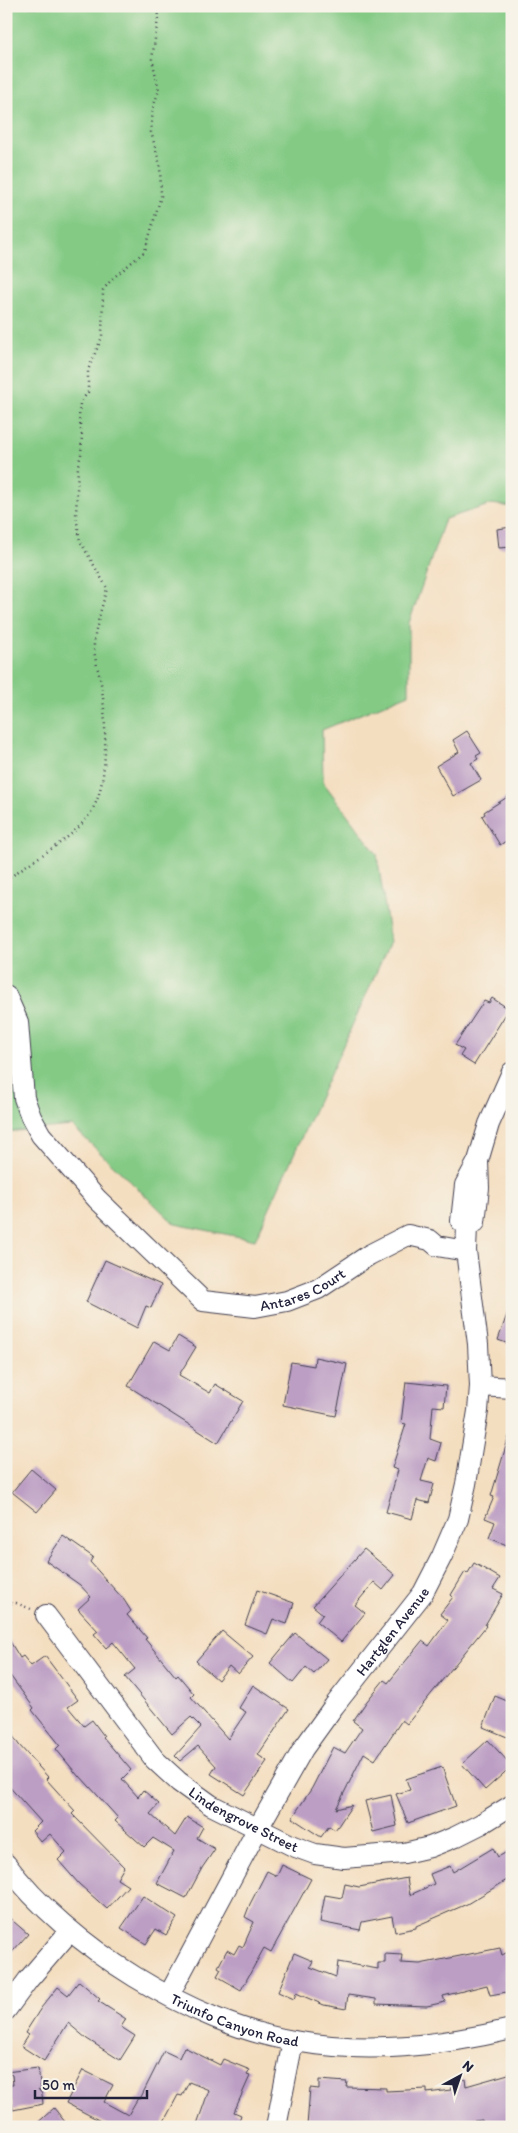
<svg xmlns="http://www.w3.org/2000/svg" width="518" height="2133" viewBox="0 0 518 2133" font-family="Itim,sans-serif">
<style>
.green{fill:#84ca85;stroke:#537660}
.building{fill:#bc9ec4}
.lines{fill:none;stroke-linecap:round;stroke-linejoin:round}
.minor-casing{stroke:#423e4f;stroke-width:22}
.path{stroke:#423e4f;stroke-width:2.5;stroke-dasharray:1 4;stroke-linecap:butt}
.minor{stroke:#fff;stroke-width:20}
.labels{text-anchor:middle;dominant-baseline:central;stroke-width:4;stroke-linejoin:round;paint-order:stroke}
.street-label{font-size:15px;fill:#22223b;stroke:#f7f3e8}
</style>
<rect width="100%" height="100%" fill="#f7f3e8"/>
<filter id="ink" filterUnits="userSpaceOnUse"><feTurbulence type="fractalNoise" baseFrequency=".02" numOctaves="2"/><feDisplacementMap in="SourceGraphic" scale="10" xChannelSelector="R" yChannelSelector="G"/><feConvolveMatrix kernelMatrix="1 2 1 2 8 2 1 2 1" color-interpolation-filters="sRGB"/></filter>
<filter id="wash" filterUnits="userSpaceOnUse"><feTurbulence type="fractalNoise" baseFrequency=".0096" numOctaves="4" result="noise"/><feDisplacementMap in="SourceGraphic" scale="20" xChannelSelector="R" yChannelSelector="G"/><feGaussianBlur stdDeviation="1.12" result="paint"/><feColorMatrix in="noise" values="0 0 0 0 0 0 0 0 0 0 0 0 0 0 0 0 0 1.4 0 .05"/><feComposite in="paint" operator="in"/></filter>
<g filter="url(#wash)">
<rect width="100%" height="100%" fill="#f4dec0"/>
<path class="green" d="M6,6H512V507L492,504L445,519L409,623V694L322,730L323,782L377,854L390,942L255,1240L175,1224L72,1126L6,1132Z"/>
<g id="blocks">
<g class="building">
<path d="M512,527V547L499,548L497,529Z"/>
<path d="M467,731L481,753L476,756L478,759L471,763L481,780L453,796L436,766L459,752L453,740Z"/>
<path d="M512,794V837L500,845L482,816L485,814L484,812Z"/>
<path d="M492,998L509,1009L474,1065L460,1056L464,1050L455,1045L484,1001L489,1003Z"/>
<path d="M105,1260L161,1285L151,1308L146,1306L137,1328L86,1302Z"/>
<path d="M510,1306H512V1345L498,1340Z"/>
<path d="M178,1336L196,1347L179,1375L210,1393L215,1384L243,1401L218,1443L128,1386L154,1341L170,1350Z"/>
<path d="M315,1357L347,1364L336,1416L283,1405L291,1362L314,1366Z"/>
<path d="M406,1382L446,1386L444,1407L433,1406L430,1439L441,1443L436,1461L428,1458L421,1481L434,1484L429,1503L417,1500L412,1519L386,1512L398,1470L392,1468L406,1424L401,1423Z"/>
<path d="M509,1436H512V1547L489,1538L495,1522L485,1518L494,1497L491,1496Z"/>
<path d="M31,1469L56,1490L37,1512L12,1492Z"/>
<path d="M63,1536L93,1557L90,1562L124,1600L131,1611L127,1615L147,1638L145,1639L176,1677L178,1675L194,1694L191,1697L228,1739L246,1712L239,1708L253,1685L289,1709L258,1755L267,1761L244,1795L211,1774L216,1766L198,1746L180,1761L175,1756L201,1727L191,1717L172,1734L125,1677L135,1669L113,1642L106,1648L94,1634L98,1631L78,1609L91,1597L80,1585L46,1561Z"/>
<path d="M364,1549L395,1575L383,1590L374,1582L355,1605L365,1613L341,1642L317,1622L323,1614L313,1606Z"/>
<path d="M474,1563L500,1578L493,1589L503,1594L485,1625L486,1626L407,1724L402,1720L375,1760L364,1753L336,1809L352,1805L338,1826L335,1830L329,1826L321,1837L292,1818L312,1788L333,1747L345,1753L362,1728L353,1721L367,1701L384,1680L388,1683L422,1641L429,1646L448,1620L440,1614L453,1597L451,1595L465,1572L468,1573Z"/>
<path d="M257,1590L294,1603L287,1624L273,1619L267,1634L245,1625Z"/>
<path d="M222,1631L253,1657L238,1674L229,1666L218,1680L196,1661Z"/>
<path d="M295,1633L327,1659L314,1674L306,1667L293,1683L270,1663Z"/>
<path d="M6,1635L20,1658L23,1656L31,1666L45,1656L78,1700L68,1707L84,1726L92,1720L104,1736L103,1737L131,1770L122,1779L138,1797L143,1790L159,1804L150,1814L175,1836L187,1817L203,1827L197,1838L215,1849L202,1868L186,1898L157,1883L174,1851L153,1838L144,1847L115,1821L118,1818L80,1776L79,1777L56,1749L60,1745L32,1710L34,1708L6,1670Z"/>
<path d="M495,1696L512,1703V1739L483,1727Z"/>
<path d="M6,1726L19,1745L48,1777L46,1779L75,1811L72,1814L124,1867L117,1879L128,1886L107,1909L79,1884L58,1860L66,1852L50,1834L41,1842L32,1831L41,1822L6,1783Z"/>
<path d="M488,1740L512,1766L485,1790L462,1764Z"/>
<path d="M442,1767L456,1806L408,1823L396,1794L410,1790L406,1779Z"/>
<path d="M391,1795L397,1826L373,1832L365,1801Z"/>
<path d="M493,1848L498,1857L512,1849V1877L467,1904L416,1926V1928L395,1932L392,1916L362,1922L360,1930L320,1922L325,1895L342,1898L345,1884L359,1887L407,1878L410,1895L434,1884L430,1874L450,1866L453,1872Z"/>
<path d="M282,1865L311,1879L271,1952L264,1948L241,1990L217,1976L221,1969L218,1967L227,1950L234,1954L239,1945L243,1947L254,1922L245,1917L250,1904L267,1871L277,1876Z"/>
<path d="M143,1896L177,1918L166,1935L156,1929L146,1944L121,1928Z"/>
<path d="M6,1915L28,1934L6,1959Z"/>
<path d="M500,1948L502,1955L512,1950V1991L490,1995L487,1985L443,1996L445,2002L427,2006L376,2004V1999L348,1995L346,2009L324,2005L296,1993L294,1999L278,1992L294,1953L313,1961L310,1967L336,1977L338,1962L378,1969V1963H385V1954L402,1955L401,1963L420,1964Z"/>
<path d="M79,1981L100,1999L98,2001L126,2019L121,2027L135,2036L120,2060L87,2039L68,2023L44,2061L21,2046L28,2035L25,2033L41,2008L58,1987L68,1995Z"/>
<path d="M184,2047L220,2065L223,2059L250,2070L247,2075L250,2076L234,2112L241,2115L237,2127H196L209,2090L189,2082L182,2096L178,2095L161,2127H112L66,2103L83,2070L113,2085L104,2102L128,2115L138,2098L140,2099L164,2051L179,2058Z"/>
<path d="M38,2068L41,2091L38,2089L42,2094L43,2104L13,2110L9,2085H13L12,2075L6,2072Z"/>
<path d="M512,2073V2121L490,2127H484L482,2120L430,2127H393L392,2124L344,2123L343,2127L307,2126L310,2088L319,2089V2080L347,2082L346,2087L386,2088V2091L427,2089V2093L451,2090L450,2081L465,2079L466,2086Z"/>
<path d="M54,2108L69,2127H33Z"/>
</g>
</g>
</g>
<g filter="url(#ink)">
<use href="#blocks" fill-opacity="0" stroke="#423e4f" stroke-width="1"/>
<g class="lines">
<g class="minor-casing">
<g id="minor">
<path id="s1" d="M6,995L18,1022L24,1098L31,1117L41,1135L97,1199L203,1301L255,1307L287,1301L318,1289L369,1255L408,1235L430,1240L437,1246L466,1251"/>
<path d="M467,1226L461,1221L465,1185L478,1161L489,1124L512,1072"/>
<path d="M467,1226L475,1222L479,1188L478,1161"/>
<path d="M480,1386L512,1388"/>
<path id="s2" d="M46,1615L155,1760L179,1782L211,1805L293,1846L315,1854L344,1858L404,1853L430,1847L455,1837L481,1824L512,1805"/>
<path id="s3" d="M6,1864C67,1946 193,2024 294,2041C368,2054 440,2046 512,2029"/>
<path id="s4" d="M169,1995L257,1830L303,1749L334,1706L423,1593L442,1556L458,1519L466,1484L478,1411L480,1386L478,1344L466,1251L467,1226"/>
<path d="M6,2010L28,1980L70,1931"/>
<path d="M276,2127L293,2041"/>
</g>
</g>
<g class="path">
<path d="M6,881C32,858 68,844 89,815C110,787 106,723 102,689C100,675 95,662 94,648C93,634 103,604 107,588L80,541L76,516L78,465L81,455L82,435L79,418L80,403L88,392V370L102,337L103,290L112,279L145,251L161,196L160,165L151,132L153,108L159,90L152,59L159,12L158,6"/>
<path d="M6,1604L16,1603L31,1609"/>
</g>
<use href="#minor" class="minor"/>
</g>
</g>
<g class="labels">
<g class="street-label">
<text stroke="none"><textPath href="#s1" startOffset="482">Antares Court</textPath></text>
<text stroke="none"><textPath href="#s4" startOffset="428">Hartglen Avenue</textPath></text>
<text stroke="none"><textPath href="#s2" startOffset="289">Lindengrove Street</textPath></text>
<text stroke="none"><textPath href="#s3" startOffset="282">Triunfo Canyon Road</textPath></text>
</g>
</g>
<rect width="518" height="2133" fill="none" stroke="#f7f3e8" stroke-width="25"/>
<g transform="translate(460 2076) rotate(40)" stroke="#f7f3e8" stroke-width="4" paint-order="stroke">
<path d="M0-4L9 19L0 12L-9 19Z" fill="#22223b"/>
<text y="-8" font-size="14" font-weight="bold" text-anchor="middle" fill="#22223b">N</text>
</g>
<path d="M35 2090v8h112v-8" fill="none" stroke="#22223b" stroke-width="2.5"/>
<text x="42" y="2090" font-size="15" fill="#22223b" stroke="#f7f3e8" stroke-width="4" paint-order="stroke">50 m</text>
</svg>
